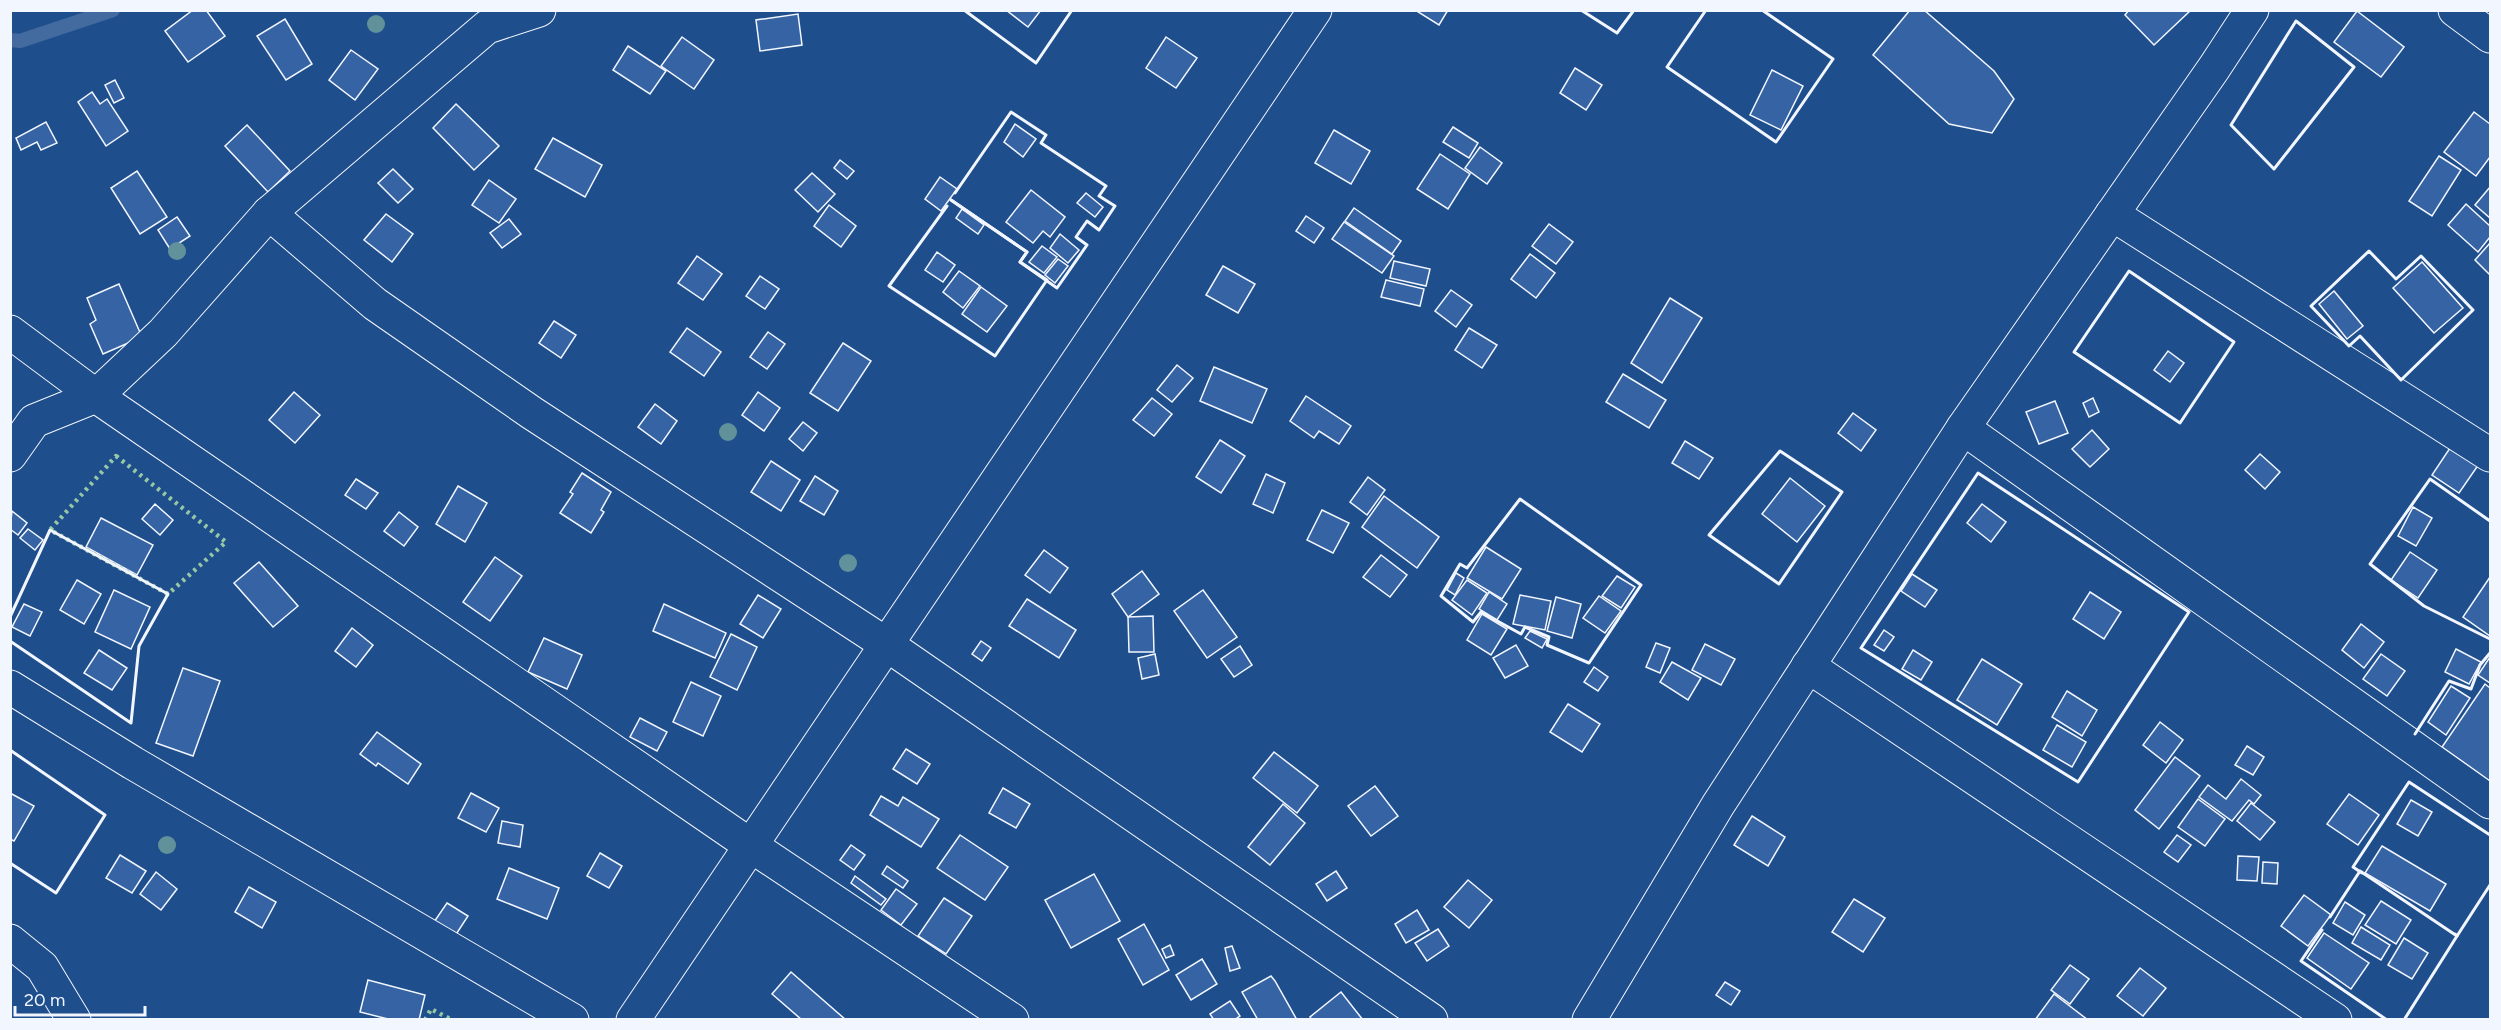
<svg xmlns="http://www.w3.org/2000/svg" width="2501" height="1030" viewBox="0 0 2501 1030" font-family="Figtree,sans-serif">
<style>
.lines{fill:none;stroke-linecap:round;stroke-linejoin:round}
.stream{stroke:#446ba0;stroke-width:14}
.building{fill:#3563a3;stroke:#f2f6ff;stroke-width:1.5}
.minor-casing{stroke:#f2f6ff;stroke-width:35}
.highway-casing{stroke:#f2f6ff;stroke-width:35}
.minor{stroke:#1f4e8c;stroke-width:33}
.highway{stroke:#1f4e8c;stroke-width:33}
.hedge{stroke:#97c8a6;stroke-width:4.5;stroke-dasharray:3 4.5;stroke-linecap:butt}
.wall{stroke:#f2f6ff;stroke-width:3}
.tree{fill:#61919a}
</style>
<rect width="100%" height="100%" fill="#1f4e8c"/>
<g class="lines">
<path class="stream" d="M10,40L20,41L113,10"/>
</g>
<g class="building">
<path d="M193,10H206L225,36L188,62L165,31Z"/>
<path d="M1006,10H1041L1028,27Z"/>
<path d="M1415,10H1448L1439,25Z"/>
<path d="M1910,10H1924L1994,71L2014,99L1992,133L1949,124L1873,55Z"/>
<path d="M2129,10H2191L2154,45L2125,15Z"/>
<path d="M2357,11L2404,47L2381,77L2334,42Z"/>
<path d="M798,14L802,45L760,51L756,20Z"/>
<path d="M285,19L312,64L286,80L257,36Z"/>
<path d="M682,37L714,60L694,89L661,66Z"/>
<path d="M1166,37L1197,58L1176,88L1146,68Z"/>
<path d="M628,46L666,71L650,94L613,70Z"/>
<path d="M351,50L378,69L355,100L329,80Z"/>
<path d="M1575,68L1602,85L1586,110L1560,93Z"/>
<path d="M1772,70L1803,86L1781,130L1750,115Z"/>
<path d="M115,80L124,98L114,103L105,85Z"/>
<path d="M92,92L100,104L107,99L128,131L106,146L78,102Z"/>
<path d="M456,104L499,146L474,170L433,128Z"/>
<path d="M2474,112L2490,124V157L2476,176L2444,152Z"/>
<path d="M46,122L57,143L41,150L37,142L21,150L16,138Z"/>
<path d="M1015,124L1036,139L1023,157L1004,142Z"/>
<path d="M247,125L290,171L268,192L225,146Z"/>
<path d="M1453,127L1478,143L1469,158L1443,142Z"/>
<path d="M1334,130L1370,151L1351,184L1315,163Z"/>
<path d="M553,138L602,165L585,197L535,169Z"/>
<path d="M1480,147L1502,163L1487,184L1465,168Z"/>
<path d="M1440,154L1470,174L1448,209L1417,189Z"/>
<path d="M2439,156L2461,170L2432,216L2409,201Z"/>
<path d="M840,160L854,171L847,179L834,168Z"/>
<path d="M393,169L413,189L398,203L378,183Z"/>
<path d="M137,171L167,217L140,234L111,188Z"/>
<path d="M812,173L835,194L818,212L795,190Z"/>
<path d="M940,177L957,189L941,211L925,199Z"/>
<path d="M489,180L516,199L499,223L472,205Z"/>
<path d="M2490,187V218L2475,205Z"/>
<path d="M1031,190L1065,217L1050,237L1043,231L1033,243L1006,222Z"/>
<path d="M1086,193L1103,207L1095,217L1077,203Z"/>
<path d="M2466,204L2490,226V237L2478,252L2448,225Z"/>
<path d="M829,205L856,226L841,247L814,226Z"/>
<path d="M1354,208L1401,241L1392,254L1345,221Z"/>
<path d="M962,209L984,225L978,234L956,218Z"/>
<path d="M386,214L413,234L392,262L364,240Z"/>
<path d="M1306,216L1324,228L1314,243L1296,231Z"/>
<path d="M177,217L190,236L170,249L158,230Z"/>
<path d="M509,219L521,234L502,248L490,233Z"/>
<path d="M1344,222L1394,256L1382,273L1332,239Z"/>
<path d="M1549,224L1573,242L1556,264L1532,246Z"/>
<path d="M1060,234L1079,250L1068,263L1050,248Z"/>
<path d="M2490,243V275L2475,260Z"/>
<path d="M1042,246L1057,257L1044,273L1029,262Z"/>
<path d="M937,252L955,265L943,282L925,270Z"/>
<path d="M1530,254L1555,273L1536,298L1511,279Z"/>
<path d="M697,256L722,274L703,300L678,283Z"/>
<path d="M1058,259L1068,266L1055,283L1045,275Z"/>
<path d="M1394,261L1430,269L1426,286L1390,278Z"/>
<path d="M2422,262L2463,308L2434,333L2393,288Z"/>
<path d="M1223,266L1255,284L1238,313L1206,295Z"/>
<path d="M959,271L980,286L963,308L943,292Z"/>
<path d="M760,276L779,289L765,309L746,296Z"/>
<path d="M1386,280L1424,289L1420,306L1381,297Z"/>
<path d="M119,284L142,337L103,354L90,324L96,320L87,298Z"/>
<path d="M981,287L1007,306L987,332L962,314Z"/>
<path d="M1451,290L1472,305L1456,327L1435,311Z"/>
<path d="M2334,291L2363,326L2347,339L2319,304Z"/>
<path d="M1670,298L1702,318L1662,383L1631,363Z"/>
<path d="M554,321L576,335L561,358L539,343Z"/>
<path d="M687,328L721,352L704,376L670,352Z"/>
<path d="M1469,328L1497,345L1482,368L1455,350Z"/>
<path d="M768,332L785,344L767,369L750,357Z"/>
<path d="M843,343L871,361L838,411L810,393Z"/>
<path d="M2168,351L2184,363L2170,382L2154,370Z"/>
<path d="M1177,365L1193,378L1172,402L1157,390Z"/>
<path d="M1214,367L1267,389L1252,423L1200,401Z"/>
<path d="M1623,374L1666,400L1649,428L1606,402Z"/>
<path d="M294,392L320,415L295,443L269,420Z"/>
<path d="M758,392L780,408L764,431L742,415Z"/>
<path d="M1306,396L1351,426L1339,444L1319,431L1314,438L1290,421Z"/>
<path d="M1152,398L1172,414L1154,436L1133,420Z"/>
<path d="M2093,398L2099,412L2089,417L2083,403Z"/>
<path d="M2055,401L2068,433L2039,444L2026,412Z"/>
<path d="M655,404L677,421L661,444L638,427Z"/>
<path d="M1853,413L1876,430L1861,451L1838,433Z"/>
<path d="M803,422L817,433L803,451L789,439Z"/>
<path d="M2092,430L2109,449L2090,467L2072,449Z"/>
<path d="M1220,440L1245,456L1221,493L1196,477Z"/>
<path d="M1685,441L1713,458L1699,479L1672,463Z"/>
<path d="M2452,445L2479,464L2459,493L2432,475Z"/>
<path d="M2260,454L2280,472L2265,489L2245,470Z"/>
<path d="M771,461L800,480L781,511L751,492Z"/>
<path d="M582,473L611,492L601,510L604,512L591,533L560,513L573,494L570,492Z"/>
<path d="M1266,474L1285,483L1273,513L1253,504Z"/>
<path d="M815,476L838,491L824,515L800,501Z"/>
<path d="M1368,477L1385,490L1367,515L1350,502Z"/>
<path d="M1790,478L1825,506L1797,542L1762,514Z"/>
<path d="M356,479L378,493L366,509L345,495Z"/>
<path d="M458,486L487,503L465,542L436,524Z"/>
<path d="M1384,496L1439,537L1417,568L1362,527Z"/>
<path d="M155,504L173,520L160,535L142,519Z"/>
<path d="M1982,504L2006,522L1991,542L1967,523Z"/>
<path d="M2413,507L2432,518L2416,546L2398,536Z"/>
<path d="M1322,510L1349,523L1333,553L1307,540Z"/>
<path d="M12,511L27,523L18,535L10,529Z"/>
<path d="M399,512L418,527L404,546L384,531Z"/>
<path d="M101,518L153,545L137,575L86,547Z"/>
<path d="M28,529L43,540L35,550L20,538Z"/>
<path d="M1486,547L1521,569L1502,599L1467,578Z"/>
<path d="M1044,550L1068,568L1050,593L1025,575Z"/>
<path d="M2410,552L2437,570L2418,598L2391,580Z"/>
<path d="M1381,555L1407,575L1390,597L1363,577Z"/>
<path d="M495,557L522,576L490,621L463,602Z"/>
<path d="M259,562L298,606L273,627L234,583Z"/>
<path d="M1142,571L1159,594L1128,617L1112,594Z"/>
<path d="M1456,573L1464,578L1455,595L1447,590Z"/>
<path d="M1912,574L1937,590L1925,607L1901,591Z"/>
<path d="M1617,576L1635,587L1621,608L1602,596Z"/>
<path d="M2490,577V636L2463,617Z"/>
<path d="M77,580L101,594L84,624L60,610Z"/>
<path d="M1467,580L1487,593L1472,615L1452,600Z"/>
<path d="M114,590L150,607L131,649L95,632Z"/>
<path d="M1203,590L1237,637L1207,658L1174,611Z"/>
<path d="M1489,592L1507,604L1497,620L1479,609Z"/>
<path d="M2090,592L2121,612L2104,639L2073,619Z"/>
<path d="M758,595L781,609L763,638L740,624Z"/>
<path d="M1520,595L1551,601L1545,630L1513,624Z"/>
<path d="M1599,596L1621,611L1605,633L1583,618Z"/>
<path d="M1556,597L1581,604L1572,638L1547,631Z"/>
<path d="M1027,599L1076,630L1059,658L1009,626Z"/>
<path d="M24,604L42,612L30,636L12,627Z"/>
<path d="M664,604L726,633L715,658L653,631Z"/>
<path d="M1482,614L1507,629L1491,655L1467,640Z"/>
<path d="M1153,616L1154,652H1129L1128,617Z"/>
<path d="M2361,624L2384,642L2364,668L2342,650Z"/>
<path d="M352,628L373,645L356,667L335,651Z"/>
<path d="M1884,630L1894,637L1884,651L1874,645Z"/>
<path d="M1530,631L1547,639L1542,648L1525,638Z"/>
<path d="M731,634L757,647L737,690L710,677Z"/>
<path d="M544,638L582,655L567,689L528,672Z"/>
<path d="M981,641L991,648L982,661L972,654Z"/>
<path d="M1656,643L1670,648L1660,673L1646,667Z"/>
<path d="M1705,644L1735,659L1721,685L1692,670Z"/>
<path d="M1516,645L1528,666L1505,678L1493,658Z"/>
<path d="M1240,646L1252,665L1234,677L1221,659Z"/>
<path d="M2456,649L2481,662L2469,684L2445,672Z"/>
<path d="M99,650L127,668L112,690L84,673Z"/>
<path d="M1913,650L1932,662L1921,680L1902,669Z"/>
<path d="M1155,654L1159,675L1142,679L1138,658Z"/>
<path d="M2381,654L2405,671L2387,696L2363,679Z"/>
<path d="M2490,657V683L2478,675Z"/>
<path d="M1982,659L2022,684L1997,725L1957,700Z"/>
<path d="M1672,662L1701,678L1688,700L1660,682Z"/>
<path d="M1594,667L1608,677L1598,691L1584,682Z"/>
<path d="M183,668L220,681L193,756L156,743Z"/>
<path d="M691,682L721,696L703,736L673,722Z"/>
<path d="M2485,684L2490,688V781L2442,747Z"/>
<path d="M2451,686L2470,698L2446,735L2428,722Z"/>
<path d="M2067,691L2097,710L2082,736L2052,717Z"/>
<path d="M1568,704L1600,724L1582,752L1550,732Z"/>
<path d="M640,718L667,732L657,751L630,737Z"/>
<path d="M2160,722L2183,740L2166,763L2143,745Z"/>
<path d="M2057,725L2086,742L2072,767L2043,750Z"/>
<path d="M377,732L421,764L408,784L378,763L376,766L360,754Z"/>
<path d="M2247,746L2264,757L2253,775L2235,765Z"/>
<path d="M906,749L930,764L917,784L893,769Z"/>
<path d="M1274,752L1318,786L1297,813L1253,778Z"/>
<path d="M2175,757L2200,776L2159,829L2135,810Z"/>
<path d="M2241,779L2261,795L2254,804L2249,800L2232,821L2199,797L2208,785L2226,799Z"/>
<path d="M1375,786L1398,816L1371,836L1348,806Z"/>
<path d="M1003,788L1030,804L1016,828L989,813Z"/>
<path d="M10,793L34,806L14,841L10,839Z"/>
<path d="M471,793L499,808L486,832L458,818Z"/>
<path d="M2349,794L2379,815L2358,845L2327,824Z"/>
<path d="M881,796L898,806L903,797L939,819L921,847L870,815Z"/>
<path d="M2198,799L2225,819L2205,846L2178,827Z"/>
<path d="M2411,800L2432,812L2418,836L2397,824Z"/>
<path d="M2251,803L2275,822L2260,840L2237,821Z"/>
<path d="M1283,804L1305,823L1270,865L1248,847Z"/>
<path d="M1752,816L1785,837L1768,866L1734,845Z"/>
<path d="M502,821L523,825L520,847L498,843Z"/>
<path d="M960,835L1008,867L985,900L937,868Z"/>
<path d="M2177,835L2191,845L2178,862L2164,852Z"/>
<path d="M851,845L865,855L854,870L840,860Z"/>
<path d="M2382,846L2446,884L2430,911L2365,873Z"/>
<path d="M600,853L622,866L609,888L587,876Z"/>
<path d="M120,855L146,871L132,893L106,878Z"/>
<path d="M2238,856L2259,857L2257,881L2237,880Z"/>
<path d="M2263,862L2278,863L2277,884L2262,883Z"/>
<path d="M887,866L908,881L903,888L882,874Z"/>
<path d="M509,868L559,888L547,919L497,899Z"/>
<path d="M1336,871L1347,888L1327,901L1316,884Z"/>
<path d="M156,872L177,889L161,910L140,894Z"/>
<path d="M1094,874L1120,921L1071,948L1045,900Z"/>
<path d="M855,876L886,899L881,905L851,883Z"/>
<path d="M1468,880L1492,900L1469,928L1444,907Z"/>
<path d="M249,887L276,902L262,928L235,912Z"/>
<path d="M896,889L917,904L901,925L881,910Z"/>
<path d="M2304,895L2331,915L2308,946L2281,926Z"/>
<path d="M944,898L972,916L946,954L918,936Z"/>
<path d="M1854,899L1885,918L1863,952L1832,932Z"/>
<path d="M2381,901L2411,920L2396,944L2365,925Z"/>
<path d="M2345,902L2365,915L2353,935L2333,923Z"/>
<path d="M447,903L468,916L455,936L434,922Z"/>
<path d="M1417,910L1429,930L1406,943L1395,924Z"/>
<path d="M1144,924L1169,970L1143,985L1118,939Z"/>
<path d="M2361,927L2390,945L2381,960L2352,943Z"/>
<path d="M1438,929L1449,946L1427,961L1415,943Z"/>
<path d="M2324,933L2369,963L2351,989L2307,958Z"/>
<path d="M2404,938L2428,953L2412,979L2388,965Z"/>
<path d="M1170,945L1174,955L1166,958L1162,949Z"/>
<path d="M1232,946L1240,968L1230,971L1225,948Z"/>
<path d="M1202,959L1217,984L1191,1000L1176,975Z"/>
<path d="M2070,965L2089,979L2070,1004L2051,990Z"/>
<path d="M2140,968L2166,988L2143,1016L2117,996Z"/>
<path d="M791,972L846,1020H802L772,994Z"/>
<path d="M1271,976L1275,981L1297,1020H1258L1242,992Z"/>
<path d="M368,980L425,995L419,1020H392L360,1012Z"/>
<path d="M1725,982L1740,991L1731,1005L1716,995Z"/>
<path d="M1341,992L1363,1020H1312L1310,1017Z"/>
<path d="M2054,994L2088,1020H2035Z"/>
<path d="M1230,1001L1240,1016L1234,1020H1214L1210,1014Z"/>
</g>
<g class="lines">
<g class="minor-casing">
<g id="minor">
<path d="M269,213L375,304L532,413L886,644L1431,1020"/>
<path d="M2112,214L2490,455"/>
<path d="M10,332L96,396L750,845L1012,1020"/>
<path d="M1963,428L2490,802"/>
<path d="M10,455L34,421L96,396L163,333L269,213L487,27L539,10"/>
<path d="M1808,666L2335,1020"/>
<path d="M10,687L133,763L572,1020"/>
<path d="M10,941L42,967L74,1020"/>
<path d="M633,1020L1315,10"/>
<path d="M1589,1020L1718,805L1963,428L2214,68L2252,10"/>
</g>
</g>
<g class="highway-casing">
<path id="highway" d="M2455,10L2490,36"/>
</g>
<use href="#minor" class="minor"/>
<use href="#highway" class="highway"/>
<g class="hedge">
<path d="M116,456L226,542L168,594L50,530Z"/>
<path d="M425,1020L431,1009L452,1020"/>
</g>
<g class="wall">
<path d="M964,10L1036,63L1072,10"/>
<path d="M1581,10L1617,33L1634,10"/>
<path d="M1706,10L1667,67L1776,142L1833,59L1762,10"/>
<path d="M2296,21L2354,67L2274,169L2231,125Z"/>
<path d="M951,200L1027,252L1020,262L1057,288L1087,245L1076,237L1087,221L1099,230L1115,206L1099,196L1106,186L1041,143L1046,135L1011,112L955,193"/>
<path d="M947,206L889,286L995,356L1047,280L1020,262L1027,252L951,200"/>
<path d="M2369,251L2396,279L2421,256L2473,310L2401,380L2360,336L2349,346L2311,306Z"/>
<path d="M2129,271L2234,342L2180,423L2074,352Z"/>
<path d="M1780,451L1842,492L1779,584L1709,535Z"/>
<path d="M1978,473L2189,612L2078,782L1861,648Z"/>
<path d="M1520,499L1641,585L1589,663L1547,645L1549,637L1525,627L1521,634L1481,612L1473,622L1441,596L1460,564L1467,568Z"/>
<path d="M2490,521L2430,479L2370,564L2424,606L2490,639"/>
<path d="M10,617L50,530L168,594L139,646L131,723L10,641"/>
<path d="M2415,734L2449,681L2471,689L2480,665L2490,653"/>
<path d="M10,750L105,815L56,893L10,863"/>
<path d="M2362,873L2353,867L2409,782L2490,835"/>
<path d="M2330,917L2360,871L2457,936L2404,1020"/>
<path d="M2322,930L2301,961L2387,1020"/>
<path d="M2455,934L2457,936L2490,885"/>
</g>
</g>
<g class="tree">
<circle cx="376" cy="24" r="9"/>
<circle cx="177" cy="251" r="9"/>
<circle cx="728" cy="432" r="9"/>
<circle cx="848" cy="563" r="9"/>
<circle cx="167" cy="845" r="9"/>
</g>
<rect width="2501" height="1030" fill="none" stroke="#f2f6ff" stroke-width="24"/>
<path d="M15 1006v9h130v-9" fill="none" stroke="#f2f6ff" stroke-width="3"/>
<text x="24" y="1006" font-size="18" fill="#f2f6ff" stroke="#1f4e8c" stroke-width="4.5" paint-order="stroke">20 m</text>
</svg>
